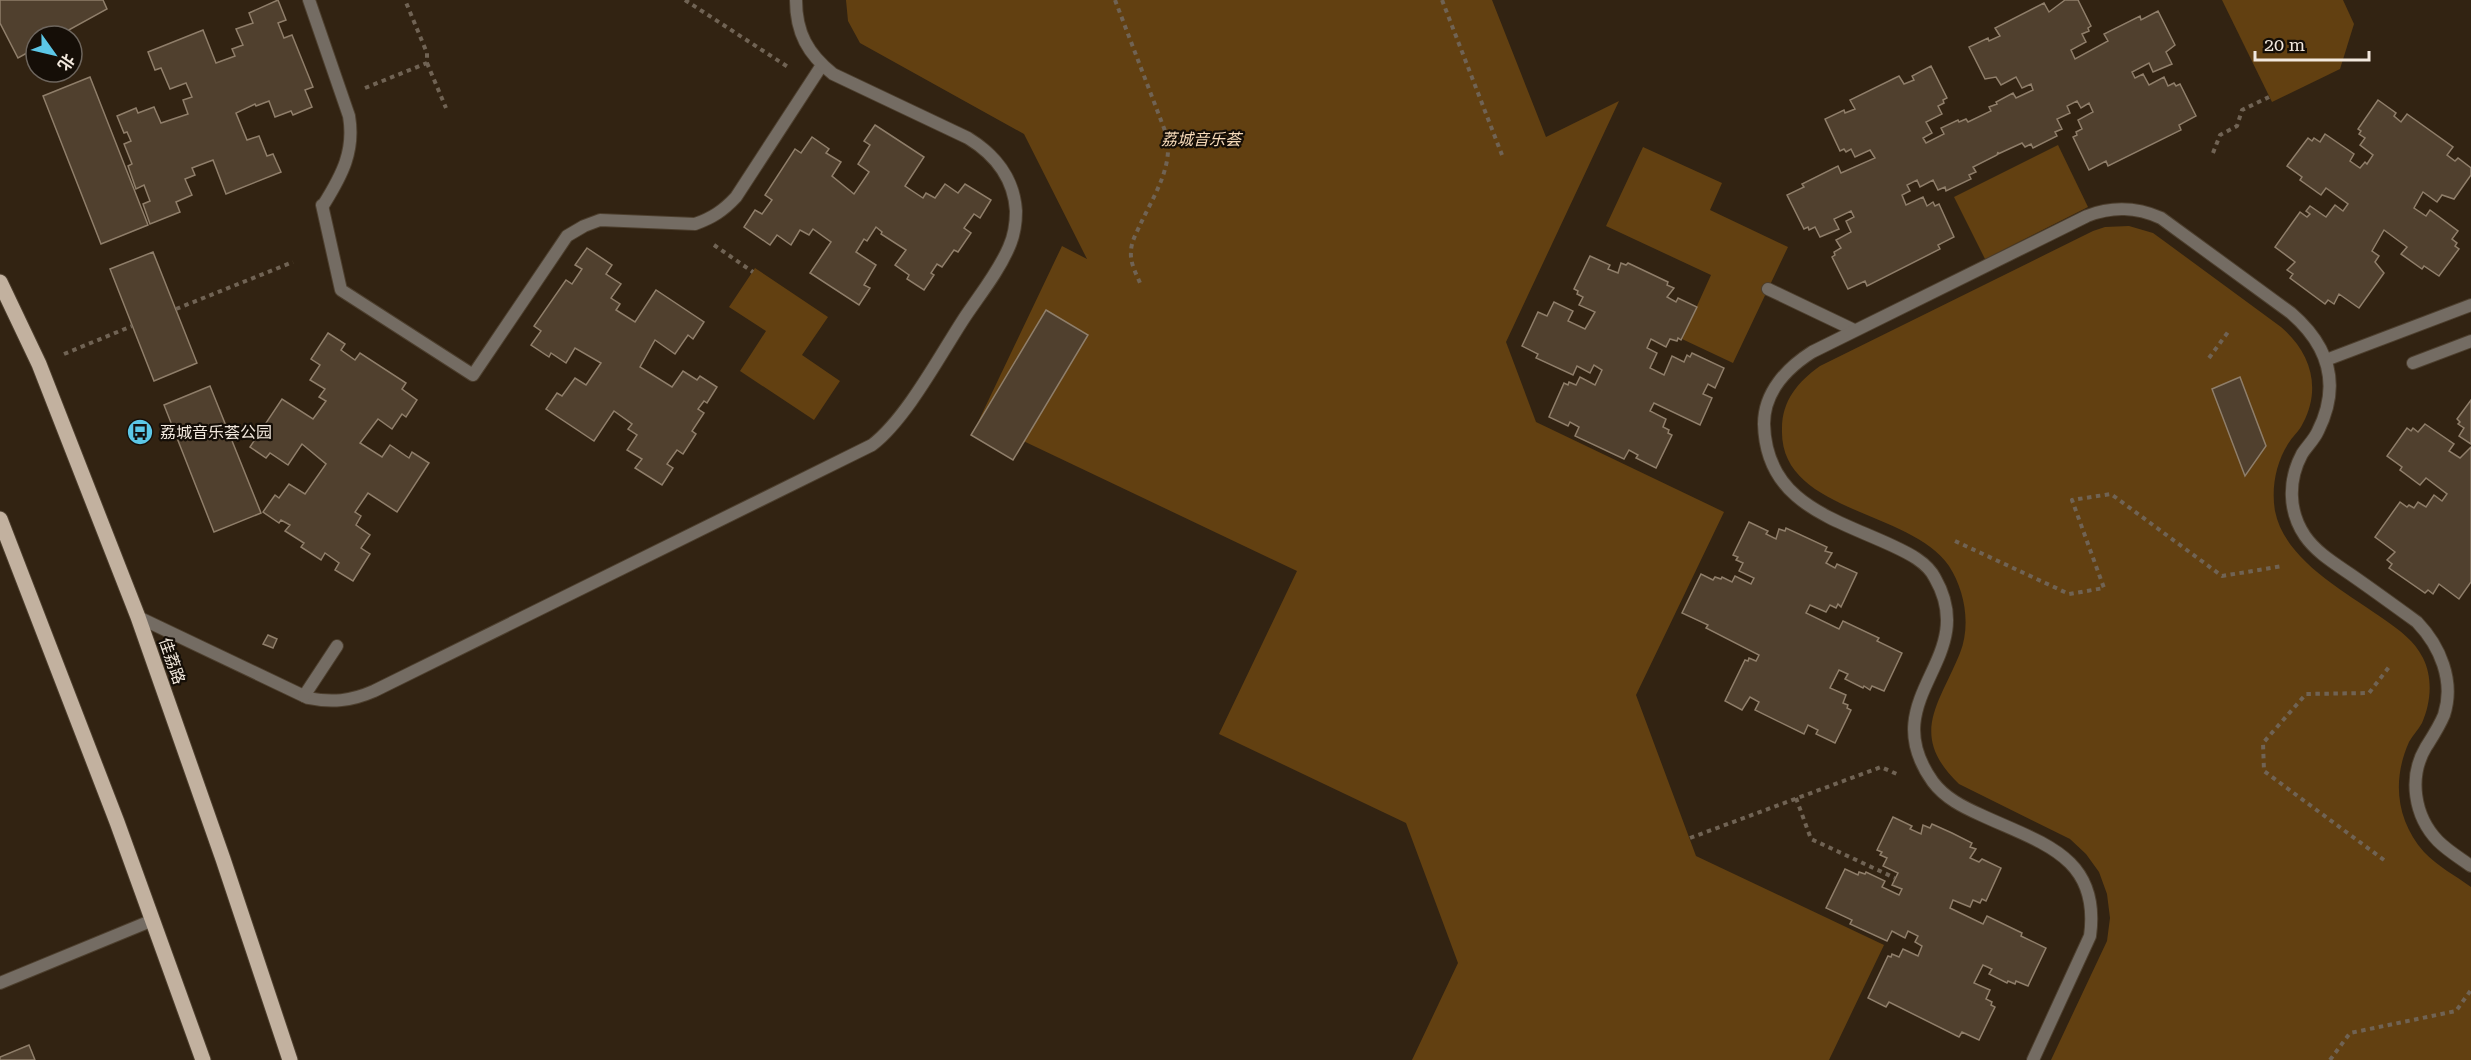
<svg xmlns="http://www.w3.org/2000/svg" width="2471" height="1060" viewBox="0 0 2471 1060" font-family="'Roboto Serif','Noto Sans SC',serif">
<style>
.green{fill:#624011}
.building{fill:#50402e;stroke:#8f7e6a;stroke-width:1.5}
.lines{fill:none;stroke-linecap:round;stroke-linejoin:round}
.lane-casing{stroke:#4d3f2e;stroke-width:14}
.primary-casing{stroke:#4d3f2e;stroke-width:17}
.path{stroke:#706354;stroke-width:4;stroke-dasharray:4.5 4.5;stroke-linecap:butt}
.lane{stroke:#746c63;stroke-width:12}
.primary{stroke:#c2b19f;stroke-width:15}
.labels{text-anchor:middle;dominant-baseline:central;stroke-width:4.5;stroke-linejoin:round;paint-order:stroke}
.park-label{font-size:16px;font-style:italic;fill:#f8dbba;stroke:#150e07}
.poi-label{font-size:16px;fill:#f2e8dd;stroke:#150e07;text-anchor:start}
.street-label{font-size:16px;fill:#f2e8dd;stroke:#150e07}
</style>
<rect width="100%" height="100%" fill="#322312"/>
<g class="green">
<path d="M846,0H1492L1546,137L1619,101L1506,342L1536,422L1724,512L1636,695L1696,856L1884,945L1829,1060H1412L1458,963L1406,823L1219,734L1297,571L979,420L1062,246L1087,259L1024,134L860,43L848,21Z"/>
<path d="M2222,0H2343L2354,24L2340,69L2272,102Z"/>
<path d="M2058,145L2088,207L1985,259L1954,197Z"/>
<path d="M1643,147L1722,183L1710,210L1788,247L1733,363L1682,339L1711,275L1606,226Z"/>
<path d="M2129,226L2153,233L2164,241L2281,327C2310,352 2322,387 2303,423C2300,430 2294,435 2290,441C2276,461 2271,488 2275,511C2285,561 2346,592 2385,620C2400,631 2414,640 2423,658C2433,678 2431,703 2422,723C2418,730 2413,735 2409,742C2392,780 2396,820 2424,852C2437,866 2456,876 2471,887V1060H2051L2107,941L2110,918L2107,894L2099,872L2086,854L2070,839L1959,784C1908,735 1939,705 1960,653C1971,625 1965,591 1949,566C1910,509 1779,513 1782,429C1782,400 1798,382 1820,366L2093,231L2105,227Z"/>
<path d="M755,268L828,317L802,355L840,381L814,420L740,371L766,331L729,307Z"/>
</g>
<g class="building">
<path d="M0,0H103L107,9L58,36H36V48L18,58L0,23Z"/>
<path d="M278,0L286,20L278,23L284,38L292,35L313,87L305,90L312,107L293,115L291,111L275,117L269,101L256,106L255,104L236,113L247,140L259,136L267,156L273,154L281,172L226,194L213,160L192,168L195,175L185,179L192,195L176,202L180,212L150,224L143,204L150,201L144,185L136,189L128,166L132,164L124,144L131,141L127,132L124,133L117,116L136,108L138,113L154,107L161,123L188,114L183,100L192,97L186,83L170,89L161,68L155,70L148,52L203,30L216,63L235,56L232,49L243,45L236,29L253,23L249,13Z"/>
<path d="M2065,0H2078L2091,26L2088,28L2089,31L2082,34L2086,42L2071,50L2075,59L2108,41L2104,34L2140,16L2141,20L2158,11L2175,45L2166,52L2172,64L2153,72L2149,63L2132,72L2135,78L2143,74L2149,85L2164,77L2168,86L2174,83L2176,86L2180,84L2196,116L2179,125L2181,130L2108,166L2106,161L2089,170L2073,137L2077,135L2076,132L2082,129L2078,120L2093,112L2089,103L2081,108L2077,101L2067,106L2070,113L2057,119L2062,129L2055,132L2057,136L2033,148L2031,144L2025,147L2022,143L1998,154V152L1997,155L1973,167L1976,172L1969,175L1971,179L1946,191L1945,187L1938,190L1933,180L1920,187L1917,180L1907,185L1910,191L1902,195L1906,205L1923,197L1927,206L1933,202L1935,206L1939,204L1954,237L1938,245L1940,249L1867,286L1865,281L1848,289L1832,257L1835,255L1834,252L1841,248L1836,240L1851,232L1846,221L1854,217L1851,211L1834,219L1839,229L1820,237L1815,227L1809,230L1808,227L1804,229L1787,195L1804,187L1802,184L1838,166L1841,173L1875,158L1870,150L1855,157L1851,149L1846,152L1844,149L1840,151L1825,119L1844,110L1845,113L1855,109L1850,100L1899,76L1904,84L1914,80L1912,76L1931,66L1947,98L1943,100L1944,103L1938,106L1942,114L1926,122L1932,133L1923,138L1926,143L1944,134L1941,128L1958,120L1959,122L1966,119L1968,122L1991,111L1989,107L1997,104L1996,102L2013,93L2016,98L2033,90L2031,84L2022,88L2016,77L2001,85L1996,77L1985,79L1969,47L1988,38L1989,41L2000,36L1995,28L2044,3L2049,12Z"/>
<path d="M90,77L148,225L101,244L43,96Z"/>
<path d="M2378,100L2396,113L2394,116L2401,122L2407,114L2453,147L2447,155L2455,161L2458,158L2471,168V175L2454,199L2442,195L2437,202L2423,192L2414,208L2426,216L2430,210L2458,231L2452,239L2457,243L2455,246L2459,249L2439,276L2424,266L2422,269L2401,254L2407,247L2384,230L2372,251L2379,256L2375,262L2384,273L2359,308L2339,294L2334,304L2328,300L2325,304L2290,278L2293,274L2287,270L2295,262L2275,247L2300,212L2307,217L2310,214L2306,211L2310,206L2326,217L2335,205L2343,211L2348,204L2326,188L2321,195L2300,180L2302,177L2287,166L2308,138L2312,141L2314,138L2320,142L2325,134L2354,154L2350,161L2360,168L2365,162L2367,164L2373,155L2360,145L2365,138L2359,134L2361,131L2358,129Z"/>
<path d="M875,125L924,157L905,186L923,198L926,193L935,198L945,184L958,193L965,184L991,200L980,218L974,214L964,228L971,233L958,252L954,250L942,267L937,264L931,273L934,275L924,290L907,279L909,275L895,265L906,250L881,234L882,232L876,227L867,241L864,239L856,252L876,265L864,285L870,288L859,305L810,273L831,242L813,229L809,235L800,230L791,245L777,235L770,245L744,227L755,210L762,214L772,200L765,195L795,149L801,153L812,137L829,149L826,153L841,162L832,176L854,194L869,172L858,164L870,145L864,141Z"/>
<path d="M587,248L612,265L606,274L621,284L611,298L620,304L616,310L635,322L656,290L704,322L693,339L688,335L675,354L655,340L640,367L672,387L683,371L697,380L700,376L717,387L707,403L704,401L698,409L704,413L692,431L696,434L683,454L677,450L667,464L673,468L662,485L635,468L642,459L627,450L637,435L628,429L632,424L614,411L594,441L546,409L557,393L562,396L575,378L586,385L601,363L575,348L566,363L551,353L549,357L531,345L541,331L534,326L566,280L572,284L582,269L575,265Z"/>
<path d="M153,252L197,363L154,381L110,269Z"/>
<path d="M1590,256L1610,265L1608,269L1618,273L1621,263L1626,265L1628,263L1668,282L1667,285L1674,288L1667,297L1676,302L1678,298L1697,307L1681,340L1678,338L1677,341L1670,339L1666,347L1651,339L1647,348L1657,353L1650,368L1664,375L1672,356L1684,362L1687,355L1690,357L1692,353L1724,368L1715,388L1708,384L1703,394L1712,398L1700,425L1654,403L1650,411L1666,419L1663,427L1669,430L1668,433L1672,435L1656,468L1636,458L1638,455L1629,450L1624,459L1575,436L1579,427L1570,422L1568,426L1549,417L1564,383L1568,385L1569,382L1576,385L1580,377L1595,385L1602,370L1594,365L1590,373L1577,366L1573,375L1536,358L1538,354L1522,346L1538,312L1547,316L1554,302L1573,311L1568,321L1585,329L1595,312L1579,305L1583,297L1577,294L1578,291L1574,289Z"/>
<path d="M1046,310L1088,335L1013,460L971,435Z"/>
<path d="M328,333L345,344L341,350L355,360L360,353L406,383L402,389L417,400L406,417L402,414L392,429L378,419L360,443L382,457L390,445L409,458L412,452L429,463L397,512L368,493L355,512L361,516L356,525L370,535L361,548L370,554L353,581L335,570L339,563L325,553L321,560L301,547L304,543L285,531L290,525L281,520L279,523L263,512L275,495L279,498L289,484L305,494L326,464L302,444L288,465L270,453L266,458L250,447L282,399L313,419L326,401L319,397L325,389L310,380L320,365L311,359Z"/>
<path d="M2240,377L2266,446L2245,476L2212,389Z"/>
<path d="M210,386L261,513L214,532L164,405Z"/>
<path d="M2471,400V444L2459,436L2464,428L2458,424L2460,422L2457,419Z"/>
<path d="M2425,424L2454,444L2449,451L2460,458L2471,447V582L2459,599L2439,584L2433,594L2428,590L2425,593L2389,568L2392,564L2387,560L2395,552L2375,537L2400,502L2407,507L2409,505L2414,508L2418,502L2426,507L2434,495L2442,501L2447,494L2426,478L2420,485L2400,470L2402,467L2387,456L2407,428L2411,431L2413,428L2418,432Z"/>
<path d="M1749,522L1768,531L1766,534L1776,539L1779,529L1785,531L1786,528L1827,547L1825,551L1832,553L1826,563L1835,568L1837,564L1857,573L1841,607L1838,604L1836,608L1830,605L1826,612L1810,605L1806,613L1839,629L1843,621L1879,638L1877,641L1902,653L1884,691L1872,686L1870,690L1864,686L1863,688L1845,679L1848,674L1839,670L1830,688L1846,695L1843,703L1848,705L1847,708L1851,710L1835,743L1816,734L1818,730L1808,725L1804,734L1755,710L1759,702L1750,697L1742,710L1725,701L1745,660L1748,661L1749,658L1756,661L1759,655L1706,628L1708,625L1682,613L1701,574L1713,580L1715,577L1721,579L1722,577L1732,582L1735,576L1751,584L1754,578L1739,571L1743,563L1736,560L1738,557L1733,555Z"/>
<path d="M268,635L277,639L273,648L263,644Z"/>
<path d="M1893,817L1912,826L1910,829L1921,834L1923,825L1930,828L1932,824L1952,833L1972,843L1970,847L1976,849L1970,858L1979,862L1982,859L2001,868L1986,901L1982,899L1980,903L1973,900L1970,907L1953,900L1950,908L1983,924L1987,916L2022,933L2021,936L2046,948L2028,986L2016,981L2015,984L2008,981L2007,983L1989,974L1992,969L1983,965L1974,983L1990,990L1986,999L1992,1002L1991,1005L1995,1007L1979,1040L1962,1032L1959,1037L1889,1002L1886,1007L1868,998L1888,956L1891,957L1892,954L1899,957L1903,949L1918,956L1922,946L1915,942L1918,936L1908,931L1905,938L1892,931L1887,941L1850,924L1852,920L1826,908L1845,869L1858,875L1859,872L1865,874L1866,872L1885,881L1882,887L1899,895L1902,889L1892,885L1898,873L1883,866L1887,858L1880,855L1882,852L1877,850Z"/>
<path d="M29,1045L35,1060H0V1057Z"/>
</g>
<g class="lines">
<g class="lane-casing">
<g id="lane">
<path d="M309,0L349,116C355,151 342,175 324,204"/>
<path d="M322,205L341,290L473,375L567,236L584,226L600,220L695,224C712,218 723,211 736,197L822,65"/>
<path d="M1768,289L1854,330"/>
<path d="M2326,360L2471,305"/>
<path d="M2413,363L2471,341"/>
<path d="M138,617L308,698C332,703 351,701 374,691L872,445C906,419 939,357 963,320C978,297 998,273 1009,247C1014,236 1016,223 1016,211C1014,178 994,154 968,138L833,74C808,54 796,33 796,0"/>
<path d="M304,696L337,646"/>
<path d="M0,983L153,920"/>
<path d="M2033,1060L2090,936C2101,856 2041,843 1981,815C1963,807 1945,798 1933,782C1872,697 1982,660 1935,578C1927,562 1908,553 1893,546C1833,518 1766,503 1764,424C1764,392 1787,368 1812,352L2087,216C2113,206 2136,207 2161,218L2291,313C2329,346 2341,385 2318,431C2314,440 2307,446 2302,454C2288,480 2288,511 2305,536C2316,552 2334,563 2350,574C2373,590 2395,606 2417,622C2440,646 2455,681 2444,715C2439,727 2433,736 2426,747C2408,777 2414,816 2438,841C2448,851 2460,858 2471,866"/>
</g>
</g>
<g class="primary-casing">
<g id="primary">
<path d="M0,282L39,364L138,617L223,859L290,1060"/>
<path d="M0,519L117,822L203,1060"/>
</g>
</g>
<g class="path">
<path d="M685,0L788,67"/>
<path d="M1115,0L1167,136C1173,168 1153,197 1140,225C1136,234 1131,242 1131,252C1130,263 1136,273 1140,283"/>
<path d="M1442,0L1502,155"/>
<path d="M427,63L446,108"/>
<path d="M365,88L427,63V53L405,0"/>
<path d="M2213,153L2220,135L2237,126L2242,110L2269,97"/>
<path d="M714,245L753,272"/>
<path d="M176,309L293,262"/>
<path d="M64,354L132,326"/>
<path d="M2209,358L2228,332"/>
<path d="M1955,541L2069,594L2104,588L2072,500L2111,494L2222,576L2283,566"/>
<path d="M1796,798L1811,839L1895,878"/>
<path d="M1690,838L1881,767L1899,775"/>
<path d="M2384,860L2264,771L2263,743L2306,694L2369,693L2389,667"/>
<path d="M2330,1060L2350,1033L2456,1011L2471,990"/>
</g>
<use href="#lane" class="lane"/>
<use href="#primary" class="primary"/>
</g>
<defs>
<g id="bus-disc" transform="scale(1.35)"><circle r="9.5" fill="#5cc7e7" stroke="#150e07"/><path d="M-5-6H5V4H4V6H2V4H-2V6H-4V4H-5ZM-3.5-4V0h7V-4ZM-3.5 1.2v1.5H-2V1.2ZM2 1.2v1.5H3.5V1.2Z" fill="#111"/></g>
</defs>
<g fill-rule="evenodd">
<use href="#bus-disc" x="140" y="432"/>
</g>
<g class="labels">
<g class="park-label">
<text x="1201" y="139">荔城音乐荟</text>
</g>
<g class="poi-label">
<text x="160" y="432">荔城音乐荟公园</text>
</g>
<g class="street-label">
<text transform="translate(172 661) rotate(71)">佳荔路</text>
</g>
</g>
<g transform="translate(54 54) rotate(124)"><circle r="28" fill="#150e07" stroke="#6d655d" stroke-width="1.5"/>
<path d="M0-4.5L10 22L0 15L-10 22Z" fill="#5cc7e7"/>
<text y="-9" font-size="16" font-weight="bold" text-anchor="middle" fill="#f2e8dd">北</text>
</g>
<path d="M2255 51v9h114v-9" fill="none" stroke="#f2e8dd" stroke-width="3"/>
<text x="2264" y="51" font-size="18" fill="#f2e8dd" stroke="#150e07" stroke-width="4.5" paint-order="stroke">20 m</text>
</svg>
